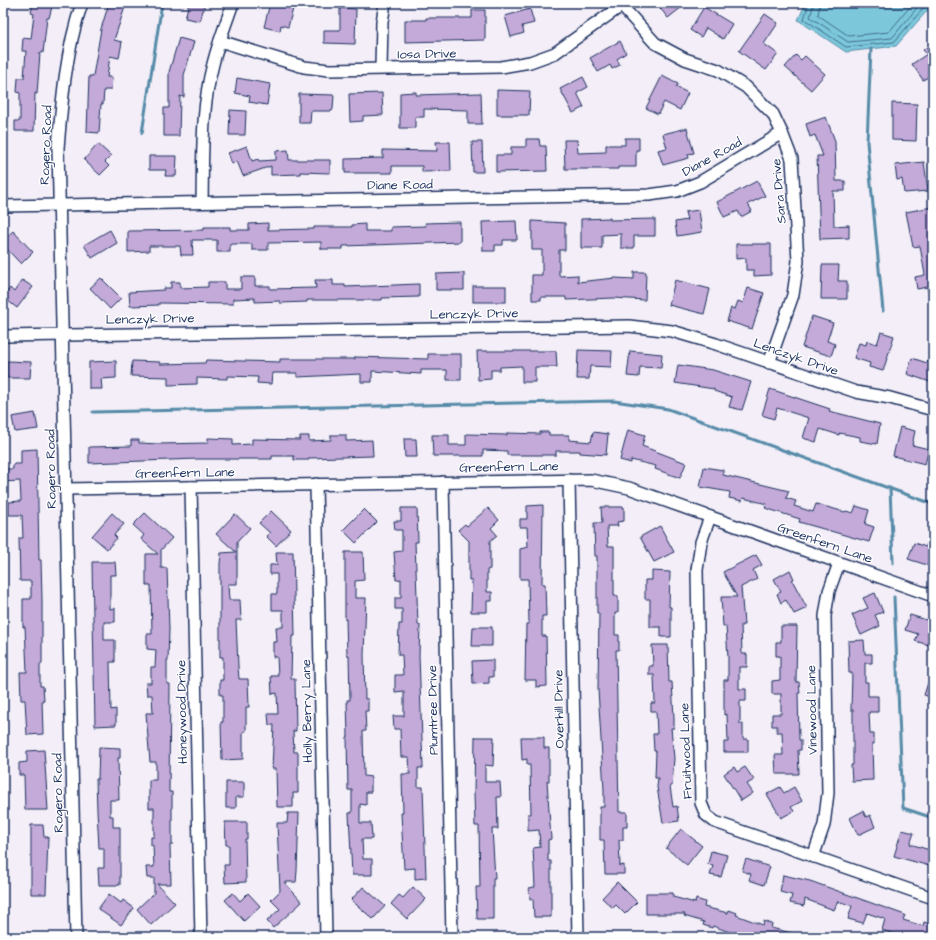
<svg xmlns="http://www.w3.org/2000/svg" width="936" height="940" viewBox="0 0 936 940" font-family="'Architects Daughter',sans-serif">
<style>
.water{fill:#7bc7da;stroke:#558aa8}
.lines{fill:none;stroke-linecap:round;stroke-linejoin:round}
.shore{stroke:#416c90;stroke-width:1}
.stream{stroke:#558aa8;stroke-width:3}
.building{fill:#c4aad8;stroke:#1b2f5e}
.minor-casing{stroke:#1b2f5e;stroke-width:14}
.minor{stroke:#fff;stroke-width:11}
.labels{text-anchor:middle;dominant-baseline:central;stroke-width:3;stroke-linejoin:round;paint-order:stroke}
.street-label{font-size:13px;fill:#1b2f5e;stroke:#fff}
</style>
<rect width="100%" height="100%" fill="#f3eef7"/>
<filter id="ink" filterUnits="userSpaceOnUse"><feTurbulence type="fractalNoise" baseFrequency=".025" numOctaves="2"/><feDisplacementMap in="SourceGraphic" scale="8" xChannelSelector="R" yChannelSelector="G"/><feConvolveMatrix kernelMatrix="1 2 1 2 8 2 1 2 1" color-interpolation-filters="sRGB"/></filter>
<g filter="url(#ink)">
<path class="water" d="M806,3H933V4L896,46L846,52L798,20Z"/>
<g class="lines">
<g class="shore">
<path d="M809,3L804,19L846,47L894,42L928,3"/>
<path d="M814,3L810,17L848,42L892,38L921,3"/>
<path d="M820,3L818,15L849,36L889,32L913,3"/>
</g>
<g class="stream">
<path d="M797,3L804,6"/>
<path d="M871,49L867,142L883,311"/>
<path d="M142,133L162,3"/>
<path d="M93,412L614,401L668,409L933,504"/>
<path d="M890,488L893,563"/>
<path d="M894,597L903,808L933,818"/>
</g>
</g>
<g class="building">
<path d="M33,3H53L49,18H47L43,53H40L37,94L35,93L34,131H15V121H20V93L17,92L18,78H24L26,51H22L23,38L31,39L34,14L31,13Z"/>
<path d="M109,3L125,7L114,40L122,42L119,58L110,56L107,77H112L111,90H104L103,104H101L99,133L87,132L89,76H93L101,29Z"/>
<path d="M189,3H205L200,21L185,18Z"/>
<path d="M270,3H284L294,5L288,27L281,25L280,31L264,27Z"/>
<path d="M665,3H687L668,18L660,8Z"/>
<path d="M704,7L732,24L723,39L706,28L701,37L690,30Z"/>
<path d="M340,8L356,9L355,44L324,43V30H340Z"/>
<path d="M530,9L534,23L522,26L524,33L511,37L505,16Z"/>
<path d="M472,10H485V40L405,42V20H426V18H472Z"/>
<path d="M765,14L778,23L764,44L778,54L766,70L739,51Z"/>
<path d="M179,38L194,42L184,75V97L180,96L179,136H164V108H169V72Z"/>
<path d="M620,41L626,53L617,59L620,65L612,69L610,65L598,72L590,58Z"/>
<path d="M933,43V74L923,80L912,64L927,54L923,50Z"/>
<path d="M796,55L801,60L805,56L825,74L811,90L785,67Z"/>
<path d="M662,76L678,84L676,87L688,93L680,110L664,102L658,114L646,108Z"/>
<path d="M583,77L588,87L577,93L584,107L573,113L560,89Z"/>
<path d="M237,78L270,84L267,105L249,102L250,96L235,93Z"/>
<path d="M497,90L530,91L529,115H497Z"/>
<path d="M416,92V95L481,93L482,124H468V110L424,109V117H415V128H400V93Z"/>
<path d="M382,93L383,115L363,116V121L350,122L349,94Z"/>
<path d="M299,94L334,95L333,109L332,111H311L310,123H299Z"/>
<path d="M892,103L917,104L916,141L892,140Z"/>
<path d="M230,110L246,111L245,135H229Z"/>
<path d="M826,117L835,141L836,181H845V191H833L834,226L849,225V238L820,239L817,156H823L815,135L810,137L806,124Z"/>
<path d="M687,128L694,153L688,154L689,158L663,165L658,150L667,148L663,134Z"/>
<path d="M625,138H639V150H636V167H618V169H565L564,140H577L578,153L606,152V145H625Z"/>
<path d="M526,139H539L540,146H546L547,171L496,172V155H511V147H526Z"/>
<path d="M436,142H450L451,171L422,172V166H392V173H345V159L383,158V150L437,151Z"/>
<path d="M472,142H482L483,172H473Z"/>
<path d="M98,144L111,156L105,162L109,166L100,175L84,160Z"/>
<path d="M247,146L252,161L258,159L259,161L276,160V151L288,150L289,160H330V173L300,172V174L271,175V166L243,176L237,161L232,164L228,153Z"/>
<path d="M149,156H177L176,176H165L166,170H149Z"/>
<path d="M924,162L928,191L904,193L902,179L897,180L895,165Z"/>
<path d="M757,181L765,196L748,204L752,211L741,217L738,211L724,217L717,202Z"/>
<path d="M932,207L933,295H929L927,287L917,289L915,277L925,275L920,246L913,247L906,212Z"/>
<path d="M699,210L702,232L677,236L675,222L687,220L685,212Z"/>
<path d="M610,218V220L655,219V236H634V248H621V234L602,235V248H581V219Z"/>
<path d="M516,221L517,240H503V245H495V251H483L482,222Z"/>
<path d="M532,221L565,223V250H559V276L578,275V282L615,278L634,279V272H646L645,300L614,298L566,300V297H541V300H532V275H542V250H532Z"/>
<path d="M460,222V242L343,246V249H321V242L268,243V250H252V244H230V252H217V240H192L193,255H181L180,246H149V251L128,252V231L204,230V227H230V230H249V224L268,223V230L314,229V227H352V225L365,224V231H391V227L426,226L425,223Z"/>
<path d="M110,230L117,243L92,258L84,245Z"/>
<path d="M13,231L33,252L21,264L3,245V240Z"/>
<path d="M736,244H771V275L754,276V270H746V258L736,259Z"/>
<path d="M822,265H839L838,281H847V299H821Z"/>
<path d="M464,273V290H436V274Z"/>
<path d="M241,277H255V286H270V289L316,288L315,280H333V285H345V287L419,284V297L382,298V300H307V302L280,303V301L255,302V298L233,299V304L159,303V305L130,306L129,292L164,290V288H171V282H180V288L208,287V282H225V289H241Z"/>
<path d="M101,278L121,298L110,309L90,288Z"/>
<path d="M22,280L33,287L17,308L3,297L10,288L14,292Z"/>
<path d="M675,280L710,289L704,314L669,305Z"/>
<rect x="473" y="286" width="33" height="16"/>
<path d="M748,288L764,293L752,329L727,321L731,308L735,309L738,301L743,303Z"/>
<path d="M812,316L833,323L827,341L835,344L831,356L802,347Z"/>
<path d="M881,332L894,336L883,371L869,367L870,363L854,358L859,343L866,345L867,341L877,344Z"/>
<path d="M932,349L933,383L907,374L912,358L927,363Z"/>
<path d="M578,350L612,351L611,367L590,366L589,379H577Z"/>
<path d="M477,351H556L557,367H535V382H522V366L500,367V370H491V379L478,380Z"/>
<path d="M630,351L662,354L661,368L640,367L639,377L627,376Z"/>
<path d="M428,354H461V380H447V370H421V374L372,371V382H361V374L297,377V373H272L271,384L257,383L258,377L227,376V379L197,378V384L168,385V377L131,376L132,361L160,362V364L205,363L206,360L280,362V359H355V357L428,359Z"/>
<path d="M7,361L31,362L30,378H7Z"/>
<path d="M116,361V378L101,379L102,389H89V362Z"/>
<path d="M678,365L713,370L751,382L742,410L729,407L732,397L714,391V389L675,383Z"/>
<path d="M770,389L830,409L829,411L880,424L877,444L860,441V437L839,433V435L820,429L816,442L803,438L809,418L777,408L774,419L762,415Z"/>
<path d="M35,413L38,429L15,432L12,417Z"/>
<path d="M900,427L915,431L912,445L929,449L925,464L893,456Z"/>
<path d="M628,430L645,435L642,446L686,463L680,478L655,469L656,466L631,460V463L620,460Z"/>
<path d="M540,432H549V435H569V440L591,442L593,432L608,434L606,455L580,453V451H556V455H507V451L483,450V456H433L432,435H449V445H466V434L507,435V433L540,434Z"/>
<path d="M331,435H346V441L372,440L373,456L309,458V460H294V456H272V459H197L89,463V447L131,446V440H139V443L159,444L208,443V438L233,439V445L252,444V439L300,440V436H309V441L331,440Z"/>
<path d="M404,439H416L417,457H405Z"/>
<path d="M37,449L39,560H41L42,599V664H40V686H43L44,700H42L43,734L27,735L25,700H21L20,672H27L25,627H23V599H31V581H20L19,538H23L22,515H9V502L21,501L20,481L3,482V469H13V464H21V450Z"/>
<path d="M704,467L723,470V475L789,491L786,498L796,501L794,506L813,512L816,504L845,512L846,511L853,513L856,506L869,510L865,524L874,527L869,542L799,522L800,519L765,508L767,504L743,498L742,501L729,498L730,492L700,487Z"/>
<path d="M543,505L542,584H545L546,616H542V636H546L547,686L536,687V680H525L526,624H529L528,579H520V549L528,547L527,527H520V519H527V506Z"/>
<path d="M601,507H624V521L617,522L618,526H607L608,546H614V596H618V613H615V635H619V650H616L619,812H627V827H623V840H619L620,866L624,865V874H605L604,840H600V807H604V790L598,689L599,613H597V556H595L594,523H602Z"/>
<path d="M401,508H417L418,542H415L418,625H420L419,656L423,768H418V787H423L426,878L415,879V868L404,869L401,813H403L402,774H410L409,757H401L400,729H394L393,716H404V691L395,692V675H403L402,655H398L399,624H402V609H395V598H401V579L396,580L394,552L402,551V530H395L394,521H401Z"/>
<path d="M488,508L499,520L491,528L497,535L490,541V569L487,570V592H492V601H487V612H471L472,580H469V541L458,530L465,524L467,526Z"/>
<path d="M364,509L377,522L356,543L343,530Z"/>
<path d="M271,511L291,530L276,546L266,536L270,533L259,523Z"/>
<path d="M112,513L124,524L114,535L117,538L107,549L92,536Z"/>
<path d="M145,513L172,538L161,550V568H167L169,629L168,661L167,660V684H170L169,792H172V845H170L171,884H157L175,903L151,925L137,909L154,893V878H147L146,867H154L153,845H151V837H154V808H149V780H156V762H150L146,713H153L152,695H147L146,683H151V667H155L156,650L147,649V634H152L151,585H146V554H158L141,539L144,535L133,525Z"/>
<path d="M235,514L250,528L237,542V584H228L229,600H240L241,620H236L238,666L239,679H248L249,707H246V731L243,732V759L222,760L221,722H223V695H220V680H223V657H220V564L221,553L236,552L216,534Z"/>
<path d="M660,526L674,552L654,562L640,537Z"/>
<path d="M931,531H933V567L908,559L914,543L926,547Z"/>
<path d="M276,552H293L295,636H292L291,679H295L296,731H293L294,752H298V793H293V807H277L276,769H272L274,725H269L268,714H278L277,693L272,694L271,676H278L277,657H273V642H277L276,627H283V610H272V594H277V574H270V565H277Z"/>
<path d="M345,552H363L364,580L355,581V598H366L364,655L365,699H368V711H365L366,731H363L364,776L371,777V792H366V805L360,804V823H371L372,839H362L363,859H372V875H352L349,813H352V790H348L347,737H348L347,700H350L349,655H347L346,619L345,620Z"/>
<path d="M756,555L762,565L753,570L757,579L741,587L744,625H741L742,654H747V667H739V689H746V701H740V724H743V739H748V752H724V742H728L727,714L724,715V680H728V658L726,626H723L721,597H737L723,572Z"/>
<path d="M92,562H115L116,575H110V609L115,608V622H104V640H115V662H110L111,710L116,709V725L95,726Z"/>
<path d="M790,570L794,579L792,580L807,608L794,614L786,600L781,603L777,594L781,592L774,579Z"/>
<path d="M652,571L670,572L669,607H671V637H661V627H650V599H645V580H652Z"/>
<path d="M875,593L883,612L875,615L880,626L861,635L852,615L868,608L863,598Z"/>
<path d="M910,615L933,622V632L929,645L915,641L918,634L905,630Z"/>
<path d="M781,626H797L796,682H799L800,693H798L799,740H801V750H798L799,774H776L775,755H783L782,732H777V726H772V714H781V694H772V681L780,680V656H776V642H781Z"/>
<path d="M473,627H492V646H472Z"/>
<path d="M864,640L865,654H872V663H865V682H868V696H878V712H869L870,734H874V744H872L873,780L852,781L851,765H853V710H851L852,673H849L848,641Z"/>
<path d="M652,645H668L669,682H672L674,718V728H671L674,758L672,786H670L673,807L677,806L679,821L663,823L657,787L658,778H655L656,751H654L653,734H657L656,711H651V703H655L654,675H649V666H653Z"/>
<path d="M493,660V677H489V683L473,684L472,661Z"/>
<path d="M932,671H933V698L924,695Z"/>
<path d="M475,737H494L493,766L485,765V782H500L501,797H497L498,829H492L495,878H493V919H477L476,887H480L479,826H475L474,794Z"/>
<path d="M521,737H544V748H549V781H547L551,839L548,840V861H551V917H534L533,899H530L529,888L535,887L533,848L540,847L539,830L528,831V814H531L530,765H527V759L522,760Z"/>
<path d="M99,747L120,748V758H118L119,800H110V816H113V827H120V885H99L98,868H104V848H99L97,810L96,779H98Z"/>
<path d="M44,750L48,810H25L24,775H19V763L27,762V751Z"/>
<path d="M734,767L737,772L745,767L754,780L747,784L753,793L741,801L724,774Z"/>
<path d="M226,782H244V797H236V808H226Z"/>
<path d="M780,787L784,793L794,787L802,801L791,807L794,811L781,818L767,794Z"/>
<path d="M863,811L866,817L870,815L875,827L858,835L850,818Z"/>
<path d="M288,813H299L297,871L296,882H284L302,902L273,928L267,921L280,909L271,900L280,891L277,823H287Z"/>
<path d="M225,822H247V839H245L246,882L225,883L224,865H229V845H226Z"/>
<path d="M31,825H43L44,837H48L46,894H31Z"/>
<path d="M681,829L702,846L687,865L666,848Z"/>
<path d="M902,830L914,833L910,844L933,851V867L894,856Z"/>
<path d="M711,851L727,855L721,877L710,875L713,866L708,864Z"/>
<path d="M746,859L770,867L764,885L749,880L751,874L742,871Z"/>
<path d="M783,875L810,881L905,915L903,920L923,926L924,922L933,925V937H904L882,930L885,919L867,913L863,923L848,919L852,906L838,901L834,910L805,899L804,906L790,903L792,895L780,892Z"/>
<path d="M617,882L637,902L625,914L616,905L613,908L602,898Z"/>
<path d="M363,887L385,906L373,919L351,900Z"/>
<path d="M413,887L426,899L407,919L391,904L399,895L403,898Z"/>
<path d="M233,893L240,901L248,893L260,906L244,921L225,900Z"/>
<path d="M646,893H673V897L695,903L696,899L705,902L704,907L728,913L729,910L737,913L736,915L763,925L764,921L772,924L771,928L796,934L795,937H743L713,926L712,928L703,925L704,922L684,916L685,914H646Z"/>
<path d="M109,894L121,903L123,900L134,908L121,925L98,909Z"/>
</g>
<g class="lines">
<g class="minor-casing">
<g id="minor">
<path d="M619,3L655,43L685,59L718,70L746,87L773,114L782,133L792,159L798,261L793,295L769,363"/>
<path d="M220,41L304,67L329,70L501,67L530,62L555,53L621,6"/>
<path d="M381,68L382,22L385,3"/>
<path d="M202,202C203,156 201,109 213,64C218,44 226,23 233,3"/>
<path d="M3,206L649,195L677,191L700,182L782,133"/>
<path d="M3,336L629,326L672,331L716,344L856,392L890,398L933,410"/>
<path d="M569,480L578,937"/>
<path d="M443,482L452,937"/>
<path d="M316,484L326,937"/>
<path d="M191,487L201,937"/>
<path d="M65,489L591,480L629,488L933,596"/>
<path d="M710,517L701,542L697,570L701,803L706,815L715,822L933,898"/>
<path d="M813,857L824,825L828,793L825,616L829,591L839,563"/>
<path d="M76,937L58,148C62,99 66,50 82,3"/>
</g>
</g>
<use href="#minor" class="minor"/>
</g>
</g>
<g class="labels">
<g class="street-label">
<text transform="translate(427 54) rotate(-1)">Iosa Drive</text>
<text transform="translate(46 145) rotate(-88)">Rogero Road</text>
<text transform="translate(712 157) rotate(-29)">Diane Road</text>
<text transform="translate(400 185) rotate(-1)">Diane Road</text>
<text transform="translate(779 191) rotate(-95)">Sara Drive</text>
<text transform="translate(474 314) rotate(-1)">Lenczyk Drive</text>
<text transform="translate(150 319) rotate(-1)">Lenczyk Drive</text>
<text transform="translate(796 357) rotate(19)">Lenczyk Drive</text>
<text transform="translate(509 467) rotate(-1)">Greenfern Lane</text>
<text transform="translate(51 469) rotate(-91)">Rogero Road</text>
<text transform="translate(185 473) rotate(-1)">Greenfern Lane</text>
<text transform="translate(825 543) rotate(19)">Greenfern Lane</text>
<text transform="translate(559 709) rotate(-91)">Overhill Drive</text>
<text transform="translate(433 710) rotate(-91)">Plumtree Drive</text>
<text transform="translate(812 710) rotate(-91)">Vinewood Lane</text>
<text transform="translate(307 711) rotate(-91)">Holly Berry Lane</text>
<text transform="translate(182 712) rotate(-91)">Honeywood Drive</text>
<text transform="translate(686 751) rotate(-92)">Fruitwood Lane</text>
<text transform="translate(58 793) rotate(-91)">Rogero Road</text>
</g>
</g>
<rect width="936" height="940" fill="none" stroke="#fff" stroke-width="16"/>
<rect x="8" y="8" width="920" height="924" fill="none" stroke="#1b2f5e" stroke-width="1.5" filter="url(#ink)"/>
</svg>
